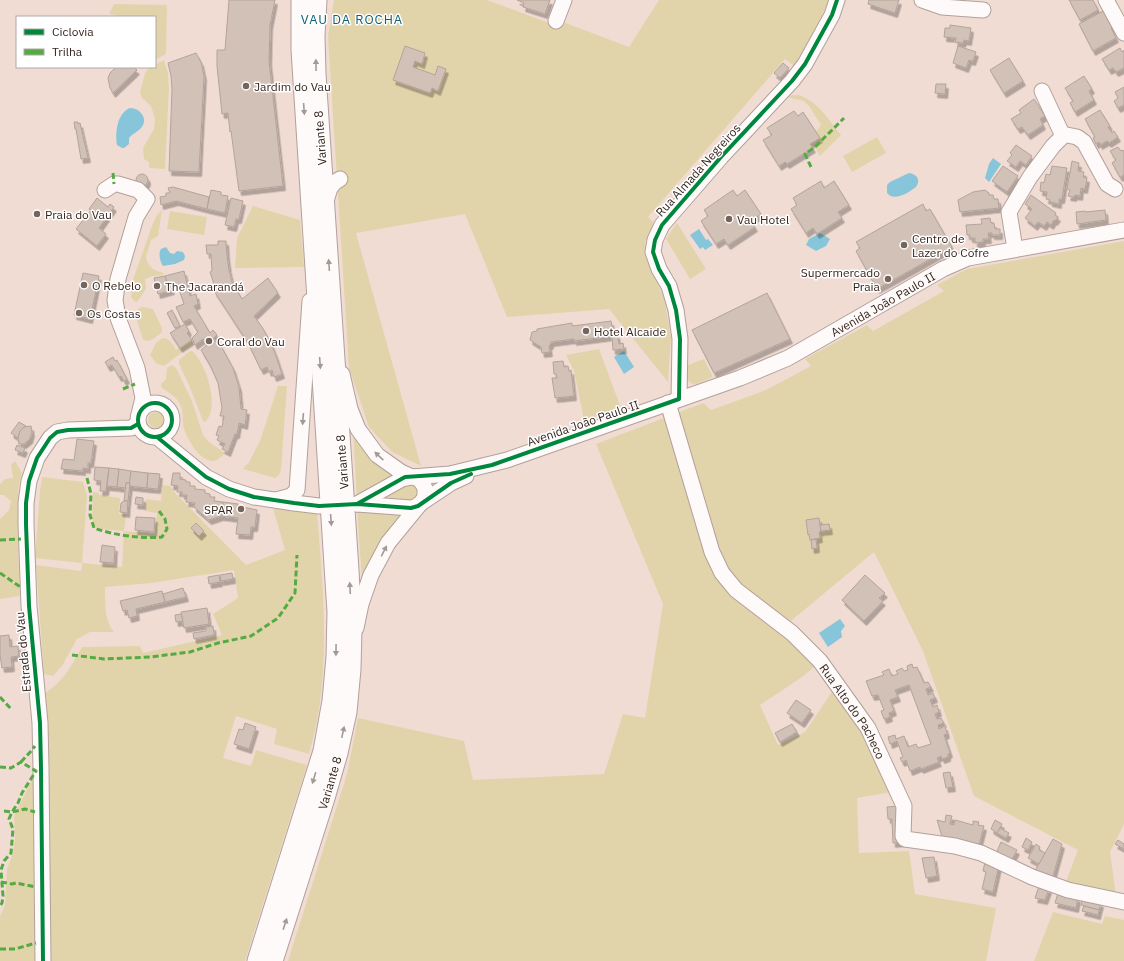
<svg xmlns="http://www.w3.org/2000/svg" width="1124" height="961" viewBox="0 0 1124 961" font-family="'IBM Plex Sans',sans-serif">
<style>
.green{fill:#e2d4aa}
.water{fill:#86c5da}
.building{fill:#d1c1b7;stroke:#b3a39a;filter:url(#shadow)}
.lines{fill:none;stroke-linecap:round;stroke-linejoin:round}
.minor-casing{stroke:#b2a09a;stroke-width:17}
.major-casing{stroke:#b2a09a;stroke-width:21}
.minor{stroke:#fdfaf9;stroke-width:15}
.major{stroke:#fdfaf9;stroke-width:19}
.quiet{stroke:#55aa43;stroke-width:3;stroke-dasharray:6 3;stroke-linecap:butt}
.cycleway-casing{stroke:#fff;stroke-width:6}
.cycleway{stroke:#00873e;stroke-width:4}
.oneway{fill:#a39a96}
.poi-dot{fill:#77655d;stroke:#fff;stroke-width:1.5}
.labels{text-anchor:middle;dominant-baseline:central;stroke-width:3;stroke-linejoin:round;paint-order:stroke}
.poi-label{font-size:12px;fill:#36251d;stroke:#fff;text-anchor:start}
.street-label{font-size:12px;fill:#36251d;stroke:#fff}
.neighbourhood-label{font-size:13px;letter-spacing:1px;fill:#0f6077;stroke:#fff}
</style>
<defs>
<filter id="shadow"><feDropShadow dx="2.5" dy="4.5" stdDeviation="0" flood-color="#0004"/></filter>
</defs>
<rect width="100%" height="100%" fill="#f1dcd4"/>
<g class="green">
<path d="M334,0H487L560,27L563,22L629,47L659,0H829L813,34L794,66L785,59L648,217L656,225L645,241L646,257L664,298L671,337L668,382L609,309L507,317L465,214L356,233L421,466L392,452L369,427L349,368L328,36Z"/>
<path d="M114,4L167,5L166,54L155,60V17H118L115,15L109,14Z"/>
<path d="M164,60L168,73L169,89L165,169L149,168V162L144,159L143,148L154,129L155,118L151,106L142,98L140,93L145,73L149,68L155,67V65Z"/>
<path d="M799,95C818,102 829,120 841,135L820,156L816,149L813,148L810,144L820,138L816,132L821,125L809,106L804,101L782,96Z"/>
<path d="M877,137L886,153L852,172L843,156Z"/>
<path d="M253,206L300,220L304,267L235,268L237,238Z"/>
<path d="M162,210L158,236L151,240L146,257C148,268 155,271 164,273L163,275L153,276L145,279L146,289L137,302L134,301L131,297L133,280L153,223L157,215Z"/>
<path d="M170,211L207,217L204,235L167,229Z"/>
<path d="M677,223L706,269L690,279L666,239Z"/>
<path d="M1124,241V824L1110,852L1116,895L1065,884L1078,850L974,796L923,651L874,552L780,630L819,663L802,677L760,705L778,745L805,732L835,687L850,708L892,792L857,798L859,853L909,851L915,894L996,908L986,961H288L347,774L358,718L464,741L473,780L604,774L623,714L645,718L663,604L596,444L703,403L711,410L766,390L811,366L805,359L867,325L873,331L944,291L937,285L967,269Z"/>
<path d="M144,307L153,309L162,328V332C156,337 151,343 143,340L135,314L139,308Z"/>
<path d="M162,338C170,338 172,343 176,350L192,340L193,344L164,366L157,364L150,355L156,343Z"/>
<path d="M599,349L621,408L584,420L574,371L566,355Z"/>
<path d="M190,351H192C206,363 221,408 205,422L203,421L189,385L179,364V360Z"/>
<path d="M704,359L713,377C695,385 687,391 685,366Z"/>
<path d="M172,365L176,368L192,401L203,435L209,442L225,453C222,456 217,462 212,461C199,460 188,440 184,429C182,421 184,412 180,404C176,396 169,393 162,388L161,384L166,379L167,368Z"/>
<path d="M278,386H287L281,470L279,475L275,478L243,469L246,465L248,464L260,441Z"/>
<circle cx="156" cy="420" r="8"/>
<path d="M353,430L400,476L357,500Z"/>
<path d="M15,461L22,473C17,487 18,502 18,516C17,543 19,569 20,596L0,599V519L9,510L11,501L4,495H0V484L5,479L13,478L11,465Z"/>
<path d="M42,477L83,482L87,496L82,563L122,567L124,531L101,529L94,526L92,517L93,492L99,493V495L120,498L119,514H126L124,531L155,534L157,513L145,511L146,499L161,501L162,485L170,486L176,494L246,565L285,550L273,508L317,512C322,576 329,645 319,709C317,724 313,739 309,754L274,744L277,729L236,716L223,758L251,766L256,750L307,765L245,961H51L48,784L50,771L45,693C64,681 71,666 82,647L140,646L143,653L222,635L213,614L238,598L234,570L151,583L105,587C105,602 104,619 114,632H90L77,639L62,666L53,676L44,674L36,565L81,571L82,563L35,558L40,491Z"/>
<path d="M406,483H415L420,493L413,502L382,500L381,497Z"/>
<path d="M357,508L404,513L362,581Z"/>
<path d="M34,779L35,961H0V916L5,905L7,869L12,856L15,840L14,816L32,780Z"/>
<path d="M1053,912L1102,924L1105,916L1124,920V961H1034Z"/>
</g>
<g class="water">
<path d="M130,108C140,108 149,119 141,128C138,132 133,133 129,138V144L124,148H122L117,145C115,133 117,113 130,108Z"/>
<path d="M993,158L1001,164L989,182L985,178L989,164Z"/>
<path d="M909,173C917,174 921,180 916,187C908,193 894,202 887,193V185L890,182Z"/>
<path d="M699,229L706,240L708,239L713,245L705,250L703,247L700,249L690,235Z"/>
<path d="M820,233L830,239L826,246L816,251L806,245L809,239Z"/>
<path d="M166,247L170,253L174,254L177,251L183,252L185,256L184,260L175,264L163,266C160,262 158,253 161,249Z"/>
<path d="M624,351L634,367L624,374L614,357Z"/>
<path d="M840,619L845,626L841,631L842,637L828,647L819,633Z"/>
</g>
<g class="building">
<path d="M229,0H275L270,25L269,61L283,186L239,191L231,131L230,132L228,113L222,114L217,66V50H225Z"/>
<path d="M517,0H550L545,14L523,7L524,3Z"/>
<path d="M869,0H899L895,13L868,4Z"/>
<path d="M1069,0H1093L1098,10L1080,20Z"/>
<path d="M1105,10L1114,27L1111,28L1116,38L1093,51L1079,24Z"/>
<path d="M950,25L971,28L969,41L964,40L963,43L955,42L956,38L944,37L945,28H950Z"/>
<path d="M405,46L425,53L422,64L415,61L413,67L435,75L438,66L446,69L438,91L432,88L430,93L393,80Z"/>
<path d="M958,46L976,52L973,61L969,60L966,68L953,63Z"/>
<path d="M1120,48L1122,52L1124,50V68L1116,72L1113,68L1109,70L1102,59Z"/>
<path d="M196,53L201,62L204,76L199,172L169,171L172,89L171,76L168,63Z"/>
<path d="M1009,58L1023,81L1004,93L990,70Z"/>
<path d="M783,63L789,68L780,78L774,73Z"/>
<path d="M116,67H133L137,70L113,93L110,88L108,78L110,73Z"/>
<path d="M1084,76L1092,89L1089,91L1094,100L1075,112L1070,103L1073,101L1065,88Z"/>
<path d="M936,84H946L945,94L935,93Z"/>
<path d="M1124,87V105L1118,108L1114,101L1118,98L1115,92Z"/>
<path d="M1034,99L1045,116L1040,119L1043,125L1028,135L1022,127L1018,129L1011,119L1021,113L1019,110Z"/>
<path d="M1100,110L1110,126L1108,127L1112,133L1114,131L1118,137L1109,143L1107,141L1100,145L1099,142L1096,144L1093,138L1095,137L1085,119Z"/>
<path d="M794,111L798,116L803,112L820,138L810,144L813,148L787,164L785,162L779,166L763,140L772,135L767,128Z"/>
<path d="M74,122H78V124L80,123L88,158L81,159L76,129H75Z"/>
<path d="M1016,145L1032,156L1026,165L1020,161L1016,167L1007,161L1012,155L1010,153Z"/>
<path d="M1118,147L1121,151L1123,150L1124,152V175L1120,177L1112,163L1116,160L1110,151Z"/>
<path d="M1072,161L1079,163L1078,171L1084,172L1083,177L1087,178L1085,189L1081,188L1080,196L1075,195L1074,197L1068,196L1070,190L1067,189Z"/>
<path d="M1003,166L1018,176L1007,192L992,181Z"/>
<path d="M1052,166L1067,168L1062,199H1059V204L1050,202V200L1046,199L1047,192L1040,191L1041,182L1044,183L1046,174L1050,175Z"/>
<circle cx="142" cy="180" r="6"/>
<path d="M821,181L824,188L834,181L849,205L838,212L842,218L817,234L813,228L806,233L791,209L797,205L793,198Z"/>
<path d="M173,187L209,197L207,209L176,201L161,205L160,197L166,196V193H170L168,188Z"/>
<path d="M211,190L221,192V195L228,196L225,213L207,209Z"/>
<path d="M733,190L737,196L745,190L761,214L751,221L755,227L728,245L724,239L716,244L701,221L708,216L704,210Z"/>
<path d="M985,190L989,193V195H993L994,199H998L999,208L960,212L958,200L973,192Z"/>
<path d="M1031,195L1056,213L1055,215L1058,217L1055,221L1054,220L1051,225L1047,222L1044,226L1038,222L1035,226L1025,218L1032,209L1025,204Z"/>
<path d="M97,198L108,207L110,204L114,207L99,228L106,234L97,246L76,229L91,210L89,209Z"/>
<path d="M231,198L243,201L239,219H236L234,227L225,225Z"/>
<path d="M923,204L926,211L930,209L952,247L877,289L856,251L860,248L856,242Z"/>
<path d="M1105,210L1106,220L1077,224L1076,212L1085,211V212Z"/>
<path d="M990,218L991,223H994L995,229H1000V235H992V233H988L989,239H983V242L975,243V238H970V235H967L966,225L982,224L981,219Z"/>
<path d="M218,241H226L227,256L229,270L232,282L242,299L268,278L278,293L254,316L262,327L271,343L276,356L282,374L274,377L272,370L269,372L267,367L261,370L248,343L214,291L216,290L210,272L212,271L211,254H207L206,245H218Z"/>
<path d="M184,271L190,296L196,294L198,304L194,306L210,333L213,330L217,335L213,339L221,346L233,368L239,387L241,409L247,410L245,425L239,423L237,434H235L228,452L222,449L225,444L217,440L219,436L216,435L219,426L222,427L224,416H220L222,408L218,383L210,365L201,350L207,345L203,339L195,345L192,338L198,332L190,319L183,322L176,307L184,304L177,284L168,286L165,276Z"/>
<path d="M83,273L99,276L90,319L74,315Z"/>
<path d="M165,276L168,286H170L172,290L158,294L154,278Z"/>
<path d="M767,293L790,339L714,373L692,330Z"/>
<path d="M172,310L180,326L175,328L167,313Z"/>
<path d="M611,321L614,335L617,334L619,344L623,343L624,349L613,350L612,336L574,341V339L551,342V344L549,346L550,352L542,353L541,347L530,340L532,332L537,331V329L572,323V326Z"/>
<path d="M185,324L189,331L187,333L192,340L180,348L170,333Z"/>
<path d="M113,357L115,361L117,360L127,379L124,381L121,376L119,377L112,365L108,367L105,362Z"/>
<path d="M563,361L564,367L568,366L569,371L571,370L574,396L555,398L552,378H557L556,374H554L553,362Z"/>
<path d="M19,422L26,426L20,431L18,438L11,433Z"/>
<path d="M31,426L32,432L30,439L24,444H19L18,438L20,431L24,427Z"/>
<path d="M77,439L94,441L91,463H88V469L83,468V471L61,469L63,459L74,460Z"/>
<path d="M17,445L25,448L23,453L15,450Z"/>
<path d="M95,467L109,468L106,491H100L101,481L94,480Z"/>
<path d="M109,468L119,469L117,487L107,486Z"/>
<path d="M119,469L131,471L130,483H126V488L117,487Z"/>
<path d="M131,471L148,473L147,488L129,486Z"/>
<path d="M148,473L160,474L158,489L147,488Z"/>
<path d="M173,473H180V479L186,480V482H190V486H195V489L205,490V493L210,494V497H215L214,501L223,502L221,516L209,520L194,507L195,503L186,502L187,495H182V492H177L178,486L171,485Z"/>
<path d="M126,483H130L128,501H124Z"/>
<path d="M136,497L143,498V505L135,504Z"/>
<path d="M124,501H128L127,513L120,512L121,503Z"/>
<path d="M223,502L238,504V506L257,510L255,527H251L250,535L236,534L238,518L221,516Z"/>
<path d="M136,517L155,518L154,532L135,530Z"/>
<path d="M819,518L821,531L819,532L820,538L810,540L809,534L808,535L806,520Z"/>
<path d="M196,523L204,531L199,536L191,528Z"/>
<path d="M829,524L830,530L821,531L820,525Z"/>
<path d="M816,539L817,548L812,549L811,540Z"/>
<path d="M102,545L115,547L114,563L100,562Z"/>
<path d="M232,573L233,579L221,581L220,575Z"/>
<path d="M219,575L220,582L209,584L208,577Z"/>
<path d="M865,575L885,593L879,598L883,601L864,621L842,600Z"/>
<path d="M183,588L186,597L165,602L163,594Z"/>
<path d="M162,591L165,602L136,609L137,616L129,618L127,610L123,611L120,601Z"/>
<path d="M207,608L209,624L184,628L181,612Z"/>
<path d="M181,614L183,621L176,622L175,615Z"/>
<path d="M213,626L214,635L194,639L193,633L206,631V627Z"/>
<path d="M9,635L10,647L18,646L19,656L11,657L12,667L2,668L0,655V636Z"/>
<path d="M912,664L913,668L917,667L924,683L928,682L931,687L926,689L928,695L933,693L935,698L930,700L933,707L937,705L939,712L935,714L937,719L941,718L944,723L938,725L939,729L945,726L947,734L944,735L950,753L948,754V757L942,759L941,756L937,758L939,762L921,769L920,767L910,771L906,760L902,762L900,758L903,757L897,741L890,744L888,737L895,735L896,739L904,736L908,747L916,744L918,748L931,744L909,685L895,690L898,697L890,700L894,711L889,713L890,717L884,719L881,711L884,710L878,695L872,696L866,681L884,675L882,672L889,669L892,676L898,674L896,671L902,668L904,671L908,670L907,666Z"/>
<path d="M796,700L811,710L802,723L787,713Z"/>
<path d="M245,723L256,727L249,749L234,744L239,729L243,730Z"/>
<path d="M792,724L797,732L780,742L775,733Z"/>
<path d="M950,772L953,787L946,788L943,773Z"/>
<path d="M900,806L902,842L893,843L892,819H888L887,807Z"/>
<path d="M946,815L952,816L950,824L954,825L955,820L973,825V821L979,822L978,825L984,826L978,849L943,840L937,820L945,822Z"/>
<path d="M995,820L1002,824L997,833L991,829Z"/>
<path d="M1000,828L1009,833L1006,838L997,833Z"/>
<path d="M1026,838L1032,842L1028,850L1022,847Z"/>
<path d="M1053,839L1062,844L1052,880L1033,874Z"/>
<path d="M1118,840L1124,844V849L1115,844Z"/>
<path d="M1001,842L1017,850L1010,863L995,856Z"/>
<path d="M1036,844L1040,847L1039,850L1045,853L1039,864L1028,858Z"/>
<path d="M934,857L937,876L926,878L922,858Z"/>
<path d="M985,862L999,865L993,892L982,889L986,872L983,871Z"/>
<path d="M1039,886L1049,889L1045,900L1035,898Z"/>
<path d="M1058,893L1078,898L1076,908L1055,903Z"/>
<path d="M1082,898L1101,903L1099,910L1081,905Z"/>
<path d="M1084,906L1099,910L1098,915L1082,911Z"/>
</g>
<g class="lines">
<g class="minor-casing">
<g id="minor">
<path d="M922,0L942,7L983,10"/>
<path d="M1106,0L1124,33"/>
<path d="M556,21L564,0"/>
<path d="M1042,91L1063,136"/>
<path d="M105,190L114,184H118L138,190L147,199L136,217L118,279L115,300L118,318L137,368L143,398L140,410"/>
<path d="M326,202C329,191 329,185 340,179"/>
<path d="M1015,249L1009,212L1030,177L1053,146L1063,136L1067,135L1077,137L1084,142L1107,184L1115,189"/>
<path id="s1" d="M342,374L350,409L358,429L377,455L401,472L412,477L450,474L507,460L740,378L788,358L943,269L968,258L1124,230"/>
<path d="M679,399L680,339L676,310L669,286L659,269L653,252L655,240L662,225L721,157L792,81L805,64L832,15L837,0"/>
<circle cx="155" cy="420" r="17"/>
<path id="s2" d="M668,403L712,552L722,573L736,590L792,633L820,661L868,728L904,806L903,836L905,839L955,846L981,853L1032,877L1068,890L1124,902"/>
<path d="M157,437L206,477L229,489L254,497L294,503L319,506"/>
<path d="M276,500L291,496L297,490L310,301"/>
<path d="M357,504L411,508L415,507L451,483L466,476"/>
<path d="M357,504L402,479L412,477"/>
<path d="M356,628L361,604L371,575L388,543L424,499C427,489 424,482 415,477"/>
<path d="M43,961L41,768L40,723L29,606L26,524V503L29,481L37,458L50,438L57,432L68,430L131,428L138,424"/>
</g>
</g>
<g class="major-casing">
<g id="major">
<path d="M257,961L323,751L332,701L336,657L337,612L301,50V0"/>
<path id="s3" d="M273,961L325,798L338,753L347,712L351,669L352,628L349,570L316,74L315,36L317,0"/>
</g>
</g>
<use href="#minor" class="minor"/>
<use href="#major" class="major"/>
<g class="quiet">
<path d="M811,167L805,154L815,147L844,118"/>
<path d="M113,173L114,184"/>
<path d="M123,389L135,384"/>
<path d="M87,478L91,494L90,515L94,528C113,535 141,539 162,537L167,529L165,519L159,511"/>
<path d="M0,540L21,539"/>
<path d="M0,573L22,588"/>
<path d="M72,655L104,659L150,657L190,652L218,643L251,636L278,618L295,593L297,555"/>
<path d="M0,697L12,710"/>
<path d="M21,762L32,750L35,746"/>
<path d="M0,767L11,768L21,762L36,771L22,793L18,803L12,812L9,819L13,829L11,853L4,861L1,870L3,896L2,903L0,906"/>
<path d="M4,811L12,812L25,809L35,812"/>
<path d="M1,882L12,884L16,883L36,887"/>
<path d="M0,949H15L36,943"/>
</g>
<g class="cycleway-casing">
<g id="cycleway">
<circle cx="155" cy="420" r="17"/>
<path d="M157,437L206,477L229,489L254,497L294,503L319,506L357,504L411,508L418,506L451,483L471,474"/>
<path d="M357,504L405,477L450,474L492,465L679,399L680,339L676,310L669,286L659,269L653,252L655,240L662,225L721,157L792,81L805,64L832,15L837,0"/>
<path d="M43,961L41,768L40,723L29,606L26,524V503L29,481L37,458L50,438L57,432L68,430L131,428L138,424"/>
</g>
</g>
<use href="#cycleway" class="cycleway"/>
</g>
<defs><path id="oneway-solid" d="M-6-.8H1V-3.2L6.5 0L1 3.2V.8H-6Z"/></defs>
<g class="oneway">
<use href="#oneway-solid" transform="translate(316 65) rotate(-91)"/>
<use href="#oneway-solid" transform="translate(304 109) rotate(86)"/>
<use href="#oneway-solid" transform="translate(329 265) rotate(-94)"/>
<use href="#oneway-solid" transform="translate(320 363) rotate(86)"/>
<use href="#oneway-solid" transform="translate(303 419) rotate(94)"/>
<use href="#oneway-solid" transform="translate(379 456) rotate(-137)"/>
<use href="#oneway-solid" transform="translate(331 520) rotate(86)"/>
<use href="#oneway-solid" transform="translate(384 551) rotate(-63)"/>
<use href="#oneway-solid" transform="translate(350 588) rotate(-93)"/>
<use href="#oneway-solid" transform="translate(336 650) rotate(91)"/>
<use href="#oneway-solid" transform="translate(343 732) rotate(-78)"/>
<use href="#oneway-solid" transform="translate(314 778) rotate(107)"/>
<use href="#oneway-solid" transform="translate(285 924) rotate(-72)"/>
</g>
<g class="poi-dot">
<circle cx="246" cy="86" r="4"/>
<circle cx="37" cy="214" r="4"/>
<circle cx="729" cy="219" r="4"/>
<circle cx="904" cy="245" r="4"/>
<circle cx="888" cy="279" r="4"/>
<circle cx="84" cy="285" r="4"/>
<circle cx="157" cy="286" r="4"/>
<circle cx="79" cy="313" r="4"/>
<circle cx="586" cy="331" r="4"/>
<circle cx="209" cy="341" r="4"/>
<circle cx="241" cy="509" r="4"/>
</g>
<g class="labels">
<g class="poi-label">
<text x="254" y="86">Jardim do Vau</text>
<text x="45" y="214">Praia do Vau</text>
<text x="737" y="219">Vau Hotel</text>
<text x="912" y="238">Centro de<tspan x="912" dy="14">Lazer do Cofre</tspan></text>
<text x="880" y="272" text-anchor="end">Supermercado<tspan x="880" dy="14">Praia</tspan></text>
<text x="92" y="285">O Rebelo</text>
<text x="165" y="286">The Jacarandá</text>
<text x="87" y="313">Os Costas</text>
<text x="594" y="331">Hotel Alcaide</text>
<text x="217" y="341">Coral do Vau</text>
<text x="233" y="509" text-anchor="end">SPAR</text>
</g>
<g class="street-label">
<text transform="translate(320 138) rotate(-94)">Variante 8</text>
<text transform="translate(698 170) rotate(-48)">Rua Almada Negreiros</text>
<text stroke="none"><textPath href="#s1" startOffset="636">Avenida João Paulo II</textPath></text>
<text transform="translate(583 423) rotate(-19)">Avenida João Paulo II</text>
<text transform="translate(342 462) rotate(-94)">Variante 8</text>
<text transform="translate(23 652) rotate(-95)">Estrada do Vau</text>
<text stroke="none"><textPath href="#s2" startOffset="371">Rua Alto do Pacheco</textPath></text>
<text stroke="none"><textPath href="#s3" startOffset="187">Variante 8</textPath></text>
</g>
<g class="neighbourhood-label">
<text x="352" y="19">VAU DA ROCHA</text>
</g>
</g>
<rect x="16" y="16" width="140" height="52" fill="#ffffff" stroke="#afa8a5"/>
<rect x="24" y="29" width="20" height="6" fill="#00873e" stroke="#afa8a5"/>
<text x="52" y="36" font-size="12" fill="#36251d">Ciclovia</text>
<rect x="24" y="49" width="20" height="6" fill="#55aa43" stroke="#afa8a5"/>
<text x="52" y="56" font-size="12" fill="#36251d">Trilha</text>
</svg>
